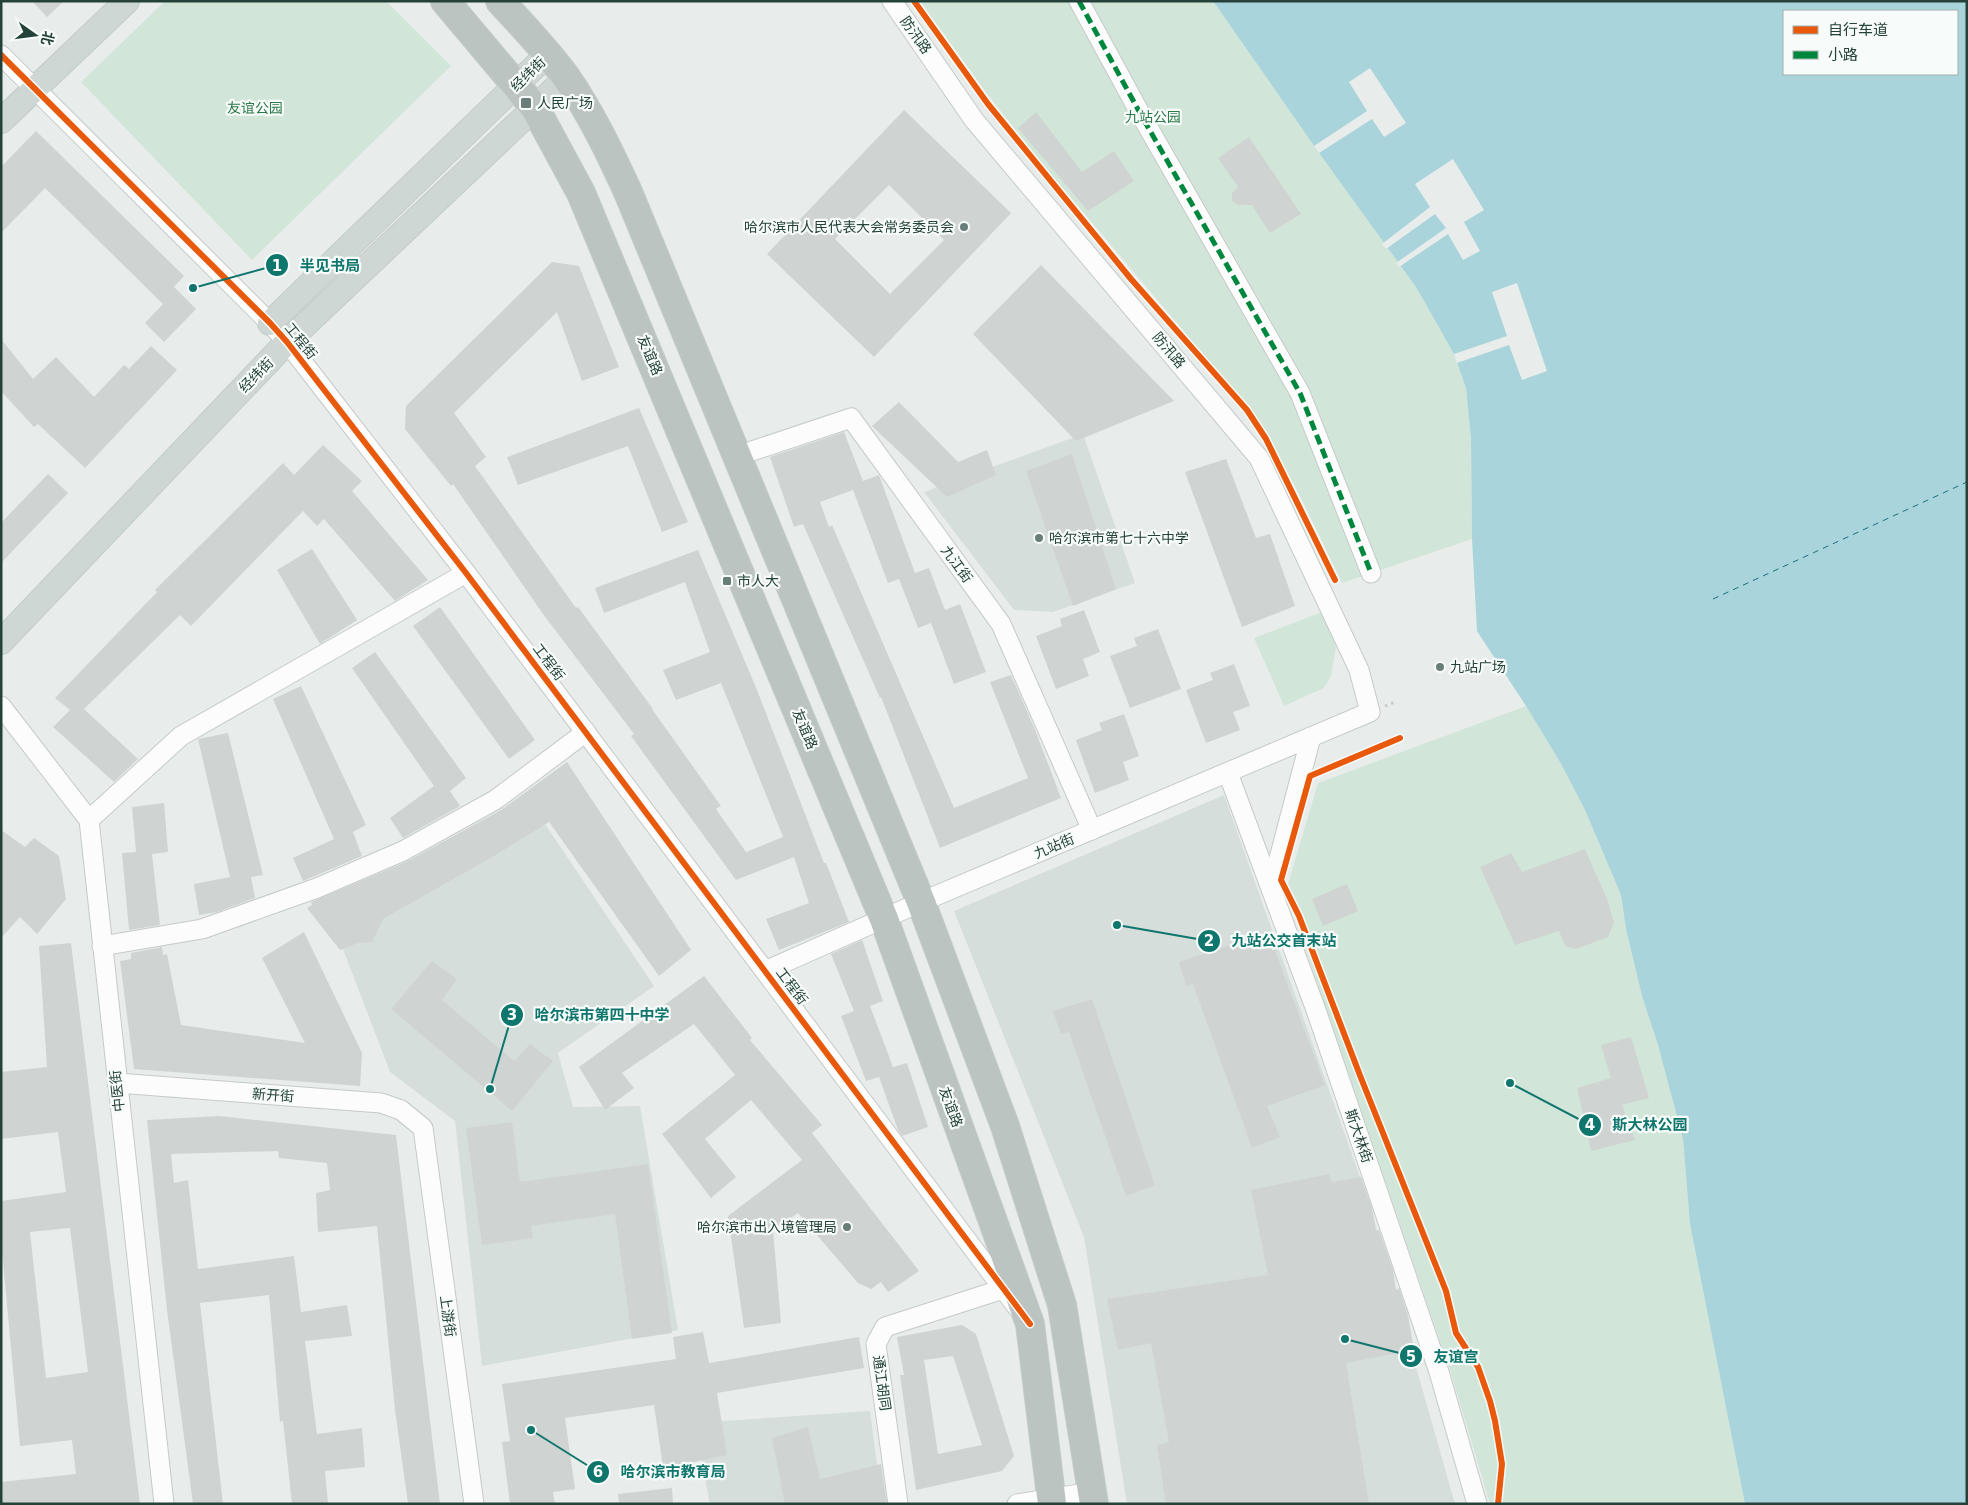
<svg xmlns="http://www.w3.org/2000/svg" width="1968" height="1505" viewBox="0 0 1968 1505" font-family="'DejaVu Sans','Noto Sans SC',sans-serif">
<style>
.built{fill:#d6dedb}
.green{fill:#d1e6d8}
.water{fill:#a9d4db;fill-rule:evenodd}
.pier{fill:#e8edeb}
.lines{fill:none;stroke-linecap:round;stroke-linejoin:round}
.ferry{stroke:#1c6f80;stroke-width:1;stroke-dasharray:6 5;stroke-linecap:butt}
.building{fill:#cfd4d2;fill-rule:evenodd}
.minor-casing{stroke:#c5cac8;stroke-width:21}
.major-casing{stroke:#c3ccc9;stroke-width:26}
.highway-casing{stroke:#c3ccc9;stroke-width:30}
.path{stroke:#c3ccca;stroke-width:3;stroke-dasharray:2.5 4;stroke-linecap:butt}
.minor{stroke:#fcfcfc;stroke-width:19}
.major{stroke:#cfd7d5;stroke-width:24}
.highway{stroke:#bcc4c2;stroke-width:28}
.quiet{stroke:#00873e;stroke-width:5;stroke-dasharray:10 5;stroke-linecap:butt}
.cycleway-casing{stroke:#f7fbf9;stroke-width:9}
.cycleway{stroke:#e8590c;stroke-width:6}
.poi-dot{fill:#697e78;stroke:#f7fbf9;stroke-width:2}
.labels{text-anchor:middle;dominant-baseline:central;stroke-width:4.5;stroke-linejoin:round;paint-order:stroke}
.street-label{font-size:14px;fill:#24423a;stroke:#f7fbf9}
.poi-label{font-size:14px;fill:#24423a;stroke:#f7fbf9;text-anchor:start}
.park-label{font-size:14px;fill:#2d7a4b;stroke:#f7fbf9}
.leader{fill:none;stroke:#0f766e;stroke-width:2}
.callout-dot{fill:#0f766e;stroke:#f7fbf9;stroke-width:2}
.mark-label{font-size:15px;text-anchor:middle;font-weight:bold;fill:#fff}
.callout-label{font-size:15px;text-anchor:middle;font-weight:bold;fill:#0f766e;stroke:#f7fbf9;stroke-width:4.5;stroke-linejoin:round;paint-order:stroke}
</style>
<rect width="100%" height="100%" fill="#e8edeb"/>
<g class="built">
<path d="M1083,434L1135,583L1053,612L1014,610L924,492Z"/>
<path d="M1224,795L1369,1202L1455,1504H1127L1084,1237L954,911Z"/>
<path d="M539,815L654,986L558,1053L573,1107L640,1106L678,1330L482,1366L455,1121L390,1072L338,936Z"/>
<path d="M870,1411L882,1503L710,1504L694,1423Z"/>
</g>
<g class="green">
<path d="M165,1H386L451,66L252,260L81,82Z"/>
<path d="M920,1H1213L1319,153L1416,287L1454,354L1466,388L1471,439L1472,539L1342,583C1313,524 1286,460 1247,406L1046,168L988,95Z"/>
<path d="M1322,612L1336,647L1331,676L1324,688L1284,706L1254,638Z"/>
<path d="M1526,706L1560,762L1585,810L1621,895L1626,929L1642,996L1658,1045L1683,1139L1690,1224L1745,1504H1490L1451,1373L1286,891L1318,783Z"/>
</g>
<path class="water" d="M1213,1H1967V1504H1745L1690,1224L1683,1139L1658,1045L1642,996L1626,929L1621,895L1585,810L1560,762L1526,706L1477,631L1472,539L1471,439L1466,388L1454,354L1416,287L1319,153ZM1784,11H1957V74H1784Z"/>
<g class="pier">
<path d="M1370,68L1406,123L1384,137L1372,119L1319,153L1314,146L1367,111L1349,82Z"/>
<path d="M1453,159L1484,210L1464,222L1480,251L1463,260L1448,234L1399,267L1396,263L1446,228L1435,214L1386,249L1382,244L1430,207L1415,184Z"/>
<path d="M1517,283L1547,371L1522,380L1509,345L1457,363L1454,354L1507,336L1492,292Z"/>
</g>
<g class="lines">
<path class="ferry" d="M1713,599L1967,482"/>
</g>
<g class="building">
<path d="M32,1H64L47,17Z"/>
<path d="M904,110L1011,213L874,357L767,254ZM889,185L944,240L890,294L835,239Z"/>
<path d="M1036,112L1082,172L1114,151L1134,181L1088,211L1018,128Z"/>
<path d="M36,131L184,276L174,287L196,309L164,342L145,323L163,304L45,188L1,233V167Z"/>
<path d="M1249,137L1301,214L1270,233L1252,205H1238L1232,201V193L1238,187L1218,158Z"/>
<path d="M552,262L579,266L619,367L582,381L557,312L454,413L486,457L475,466L576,608L578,607L653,709H652L721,806L716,809L746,852L783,837L721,683L676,700L663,670L710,652L685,582L604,613L595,588L698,550L757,690L824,863H826L849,922L779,950L766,919L809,903L794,857L736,880L631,736L634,734L543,614L453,484L451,486L405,429L406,406Z"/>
<path d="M1041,265L1174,401L1076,441L973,334Z"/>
<path d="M1,339L33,379L56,357L94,397L124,365L129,369L151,346L177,370L85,468L38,424L34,427L1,391Z"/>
<path d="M899,402L958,462L987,450L996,475L947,497L872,426Z"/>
<path d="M639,408L688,522L662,532L628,446L518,485L507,457Z"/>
<path d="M844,432L863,481L879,475L915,573L929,568L945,610L960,604L986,672L954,684L931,623L918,628L899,579L888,583L853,490L820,502L829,527L832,525L954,808L1028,778L990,682L1011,675L1034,727L1061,798L940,848L881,697L880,698L803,524L794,527L770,457Z"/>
<path d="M323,445L362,481L352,491L428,580L395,601L324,519L317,526L303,511L191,626L180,615L84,709L138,759L114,782L53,727L70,710L55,698L157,592L155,590L283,463L294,475Z"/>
<path d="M1072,454L1116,589L1073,606L1026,471Z"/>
<path d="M1226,459L1256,538L1270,534L1295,606L1242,627L1185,472Z"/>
<path d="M48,474L68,493L1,563V523Z"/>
<path d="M312,549L357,620L320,644L277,570Z"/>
<path d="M440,607L535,740L509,759L413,626Z"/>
<path d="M1084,610L1100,652L1083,659L1089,676L1056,689L1036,636L1062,626L1060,619Z"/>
<path d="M1158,629L1181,689L1130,708L1110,656L1137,646L1134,638Z"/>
<path d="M375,652L466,778L450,791L460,806L403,838L390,818L434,786L352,668Z"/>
<path d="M1234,664L1250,706L1233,712L1240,730L1206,743L1186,690L1213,680L1210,673Z"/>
<path d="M301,686L366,825L353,832L362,856L303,881L293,858L334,839L273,699Z"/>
<path d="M1124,714L1139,756L1123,762L1129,780L1095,793L1076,740L1102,730L1099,723Z"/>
<path d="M228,733L263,875L251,877L255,898L217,912L199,915L194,884L230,877L198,739Z"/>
<path d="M567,762L691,950L659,976L549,822L494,856L383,919L372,942L358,943L340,950L307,908L312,905L311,902L408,861L501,810Z"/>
<path d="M164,803L168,852L152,854L160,925L129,930L122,853L136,852L132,807Z"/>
<path d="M1,830L25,847L34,838L59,856L66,899L37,934L20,917L1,938Z"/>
<path d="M1585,849L1607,899L1614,922L1608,937L1576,949L1565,946L1559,931L1515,945L1480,867L1511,853L1522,872Z"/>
<path d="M1347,884L1358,911L1323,926L1312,899Z"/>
<path d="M304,932L362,1053L360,1086L134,1069L120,961L131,959V953L162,947L163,955L167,954L181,1025L305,1043L262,958Z"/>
<path d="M1268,932L1325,1085L1267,1106L1280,1137L1252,1148L1193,984L1186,986L1179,962Z"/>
<path d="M862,940L883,1001L870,1006L893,1067L907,1063L928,1127L902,1136L898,1130L879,1077L866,1081L841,1016L854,1011L831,954Z"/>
<path d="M71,943L140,1504H1V1482L76,1474L72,1440L20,1446L1,1239V1201L66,1192L58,1132L1,1139V1072L47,1067L39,946ZM70,1228L88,1372L46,1378L30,1232Z"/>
<path d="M432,961L457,979L442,1000L514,1061L530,1044L553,1061L512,1111L391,1009Z"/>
<path d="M704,976L752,1038L750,1040L822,1125L812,1133L919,1271L888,1292L881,1282L871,1289L858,1283L798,1213L773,1230L781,1323L744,1328L728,1216L802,1160L751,1100L705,1139L736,1177L711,1198L662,1134L735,1075L694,1024L622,1073L634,1088L605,1110L579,1067Z"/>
<path d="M1092,999L1155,1185L1126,1196L1069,1032L1061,1034L1053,1011Z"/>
<path d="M1631,1037L1649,1098L1622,1105L1635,1140L1591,1151L1577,1088L1611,1078L1601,1045Z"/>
<path d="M219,1116L396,1135L440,1504H408L395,1410L377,1226L318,1232L316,1193L330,1190L327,1163L279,1158L278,1151L171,1154L174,1183L188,1180L198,1269L294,1256L301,1312L347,1305L352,1336L305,1341L317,1434L362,1428L365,1467L325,1471L328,1504H292L283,1421L280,1422L269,1295L200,1303L223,1504H193L167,1310L147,1120Z"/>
<path d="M512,1122L520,1182L648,1164L672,1333L632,1339L615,1214L531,1226L533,1238L482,1245L466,1128Z"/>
<path d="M1329,1174L1331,1182L1361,1177L1372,1208L1376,1231L1379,1230L1393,1270L1396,1290L1399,1288L1408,1315L1414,1350L1346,1363L1369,1504H1166L1157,1445L1169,1442L1151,1343L1118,1350L1107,1299L1268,1275L1251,1190Z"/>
<path d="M962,1325L976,1334L1014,1456L1002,1471L916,1490L900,1375H904L897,1337ZM953,1356L982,1445L938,1454L924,1360Z"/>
<path d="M703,1332L709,1363L859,1337L864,1368L717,1393L727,1455L684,1464L663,1467L654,1405L565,1418L575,1489L553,1492L555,1504H510L502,1442L510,1441L502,1384L676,1359L673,1337Z"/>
<path d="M808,1427L820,1479L881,1464L887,1504H785L772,1438Z"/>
<path d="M672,1488L673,1504H619L618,1494Z"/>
</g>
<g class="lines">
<g class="minor-casing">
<g id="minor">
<path d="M1079,1L1141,115L1300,393L1371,573"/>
<path d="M1,55L270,323L287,342L466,573L1017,1307"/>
<path d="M737,456L851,418L1001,624L1092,830"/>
<path d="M1,706L89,820L164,1504"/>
<path d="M1228,773L1316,1010L1439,1372L1477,1504"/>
<path d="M89,820L181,736L466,573"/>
<path d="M1271,889L1311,737"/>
<path d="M102,946L202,929L317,888L403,851L495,800L586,732"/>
<path d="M765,971L921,902L1370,712L1359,670L1259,458L974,120L892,1"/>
<path d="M117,1083L381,1103L401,1110L423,1128L474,1504"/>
<path d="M898,1504L876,1344L885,1327L1003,1289"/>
<path d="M1017,1504L1092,1492"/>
</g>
</g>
<g class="major-casing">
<g id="major">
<path d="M1,121L127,1"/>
<path d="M270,323L548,54"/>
<path d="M1,642L287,342L566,78"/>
</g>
</g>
<g class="highway-casing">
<g id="highway">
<path d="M445,1L535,108L581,193L884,919L1030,1324L1052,1504"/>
<path d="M500,1C523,26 546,50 566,77C591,113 610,153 628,192L921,902L1005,1126L1062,1305L1094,1504"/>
</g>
</g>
<path class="path" d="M1385,706L1395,702"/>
<use href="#minor" class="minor"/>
<use href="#major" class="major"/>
<use href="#highway" class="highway"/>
<path class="quiet" d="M1079,1L1141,115L1300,393L1371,573"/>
<g class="cycleway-casing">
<g id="cycleway">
<path d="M914,1L988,104L1131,279L1247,410L1266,439L1335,580"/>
<path d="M1,55L270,323L287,342L466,573L1030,1324"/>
<path d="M1400,738L1310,776L1281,880L1299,916L1361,1078L1446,1291L1456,1333L1478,1367L1490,1401L1495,1421L1502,1464L1498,1504"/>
</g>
</g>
<use href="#cycleway" class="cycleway"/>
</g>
<g class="poi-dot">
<rect x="520" y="97" width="12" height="12" rx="2.5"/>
<circle cx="964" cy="227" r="5"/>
<circle cx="1039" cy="538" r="5"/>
<rect x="722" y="576" width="10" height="10" rx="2.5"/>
<circle cx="1440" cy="667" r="5"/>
<circle cx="847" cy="1227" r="5"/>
</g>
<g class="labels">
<g class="street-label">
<text transform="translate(916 35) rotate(55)">防汛路</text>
<text transform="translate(528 74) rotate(-44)">经纬街</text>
<text transform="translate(301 341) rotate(51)">工程街</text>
<text transform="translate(1169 350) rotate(50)">防汛路</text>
<text transform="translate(650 355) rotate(67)">友谊路</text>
<text transform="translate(256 375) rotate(-46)">经纬街</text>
<text transform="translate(957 564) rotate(54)">九江街</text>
<text transform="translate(549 662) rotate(53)">工程街</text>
<text transform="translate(805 729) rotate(67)">友谊路</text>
<text transform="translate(1054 846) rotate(-23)">九站街</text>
<text transform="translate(792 986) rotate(53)">工程街</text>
<text transform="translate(117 1091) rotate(-96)">中医街</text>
<text transform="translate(273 1095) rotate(4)">新开街</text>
<text transform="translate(951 1107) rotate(70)">友谊路</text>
<text transform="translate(1359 1136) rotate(71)">斯大林街</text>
<text transform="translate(448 1316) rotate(82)">上游街</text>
<text transform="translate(882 1383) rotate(82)">通江胡同</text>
</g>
<g class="poi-label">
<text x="537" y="103">人民广场</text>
<text x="954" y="227" text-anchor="end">哈尔滨市人民代表大会常务委员会</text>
<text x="1049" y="538">哈尔滨市第七十六中学</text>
<text x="737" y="581">市人大</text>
<text x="1450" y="667">九站广场</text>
<text x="837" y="1227" text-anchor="end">哈尔滨市出入境管理局</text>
</g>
<g class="park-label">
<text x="255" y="108">友谊公园</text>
<text x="1153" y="117">九站公园</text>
</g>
</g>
<path class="leader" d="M193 288L277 265M1117 925L1209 941M490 1089L512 1015M1510 1083L1590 1125M1345 1339L1411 1356M531 1430L598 1472"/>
<g class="callout-dot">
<circle cx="193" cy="288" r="5"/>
<circle cx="1117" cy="925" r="5"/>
<circle cx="490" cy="1089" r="5"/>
<circle cx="1510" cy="1083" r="5"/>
<circle cx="1345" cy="1339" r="5"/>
<circle cx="531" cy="1430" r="5"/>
<circle cx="277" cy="265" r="12"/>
<circle cx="1209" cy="941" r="12"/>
<circle cx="512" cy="1015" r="12"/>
<circle cx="1590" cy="1125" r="12"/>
<circle cx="1411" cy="1356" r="12"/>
<circle cx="598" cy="1472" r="12"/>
</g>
<g class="mark-label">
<text x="277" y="271">1</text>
<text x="1209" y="946">2</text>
<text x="512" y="1020">3</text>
<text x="1590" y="1130">4</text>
<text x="1411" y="1362">5</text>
<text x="598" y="1477">6</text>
</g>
<g class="callout-label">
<text x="330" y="271">半见书局</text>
<text x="1284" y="946">九站公交首末站</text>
<text x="602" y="1020">哈尔滨市第四十中学</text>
<text x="1650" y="1130">斯大林公园</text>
<text x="1456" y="1362">友谊宫</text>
<text x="673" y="1477">哈尔滨市教育局</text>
</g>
<rect width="1968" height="1505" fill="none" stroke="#24423a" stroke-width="5"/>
<rect x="1783" y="10" width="175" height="65" fill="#f7fbf9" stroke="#a3b1ad"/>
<rect x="1793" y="26" width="25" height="8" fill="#e8590c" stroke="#a3b1ad"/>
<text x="1828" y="35" font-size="15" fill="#24423a">自行车道</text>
<rect x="1793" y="51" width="25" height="8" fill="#00873e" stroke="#a3b1ad"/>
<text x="1828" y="60" font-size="15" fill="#24423a">小路</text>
<g transform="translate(35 35) rotate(104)" stroke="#f7fbf9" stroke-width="4" paint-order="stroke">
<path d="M0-4L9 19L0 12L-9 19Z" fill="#24423a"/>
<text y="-8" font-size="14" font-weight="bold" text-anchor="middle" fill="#24423a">北</text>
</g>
</svg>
